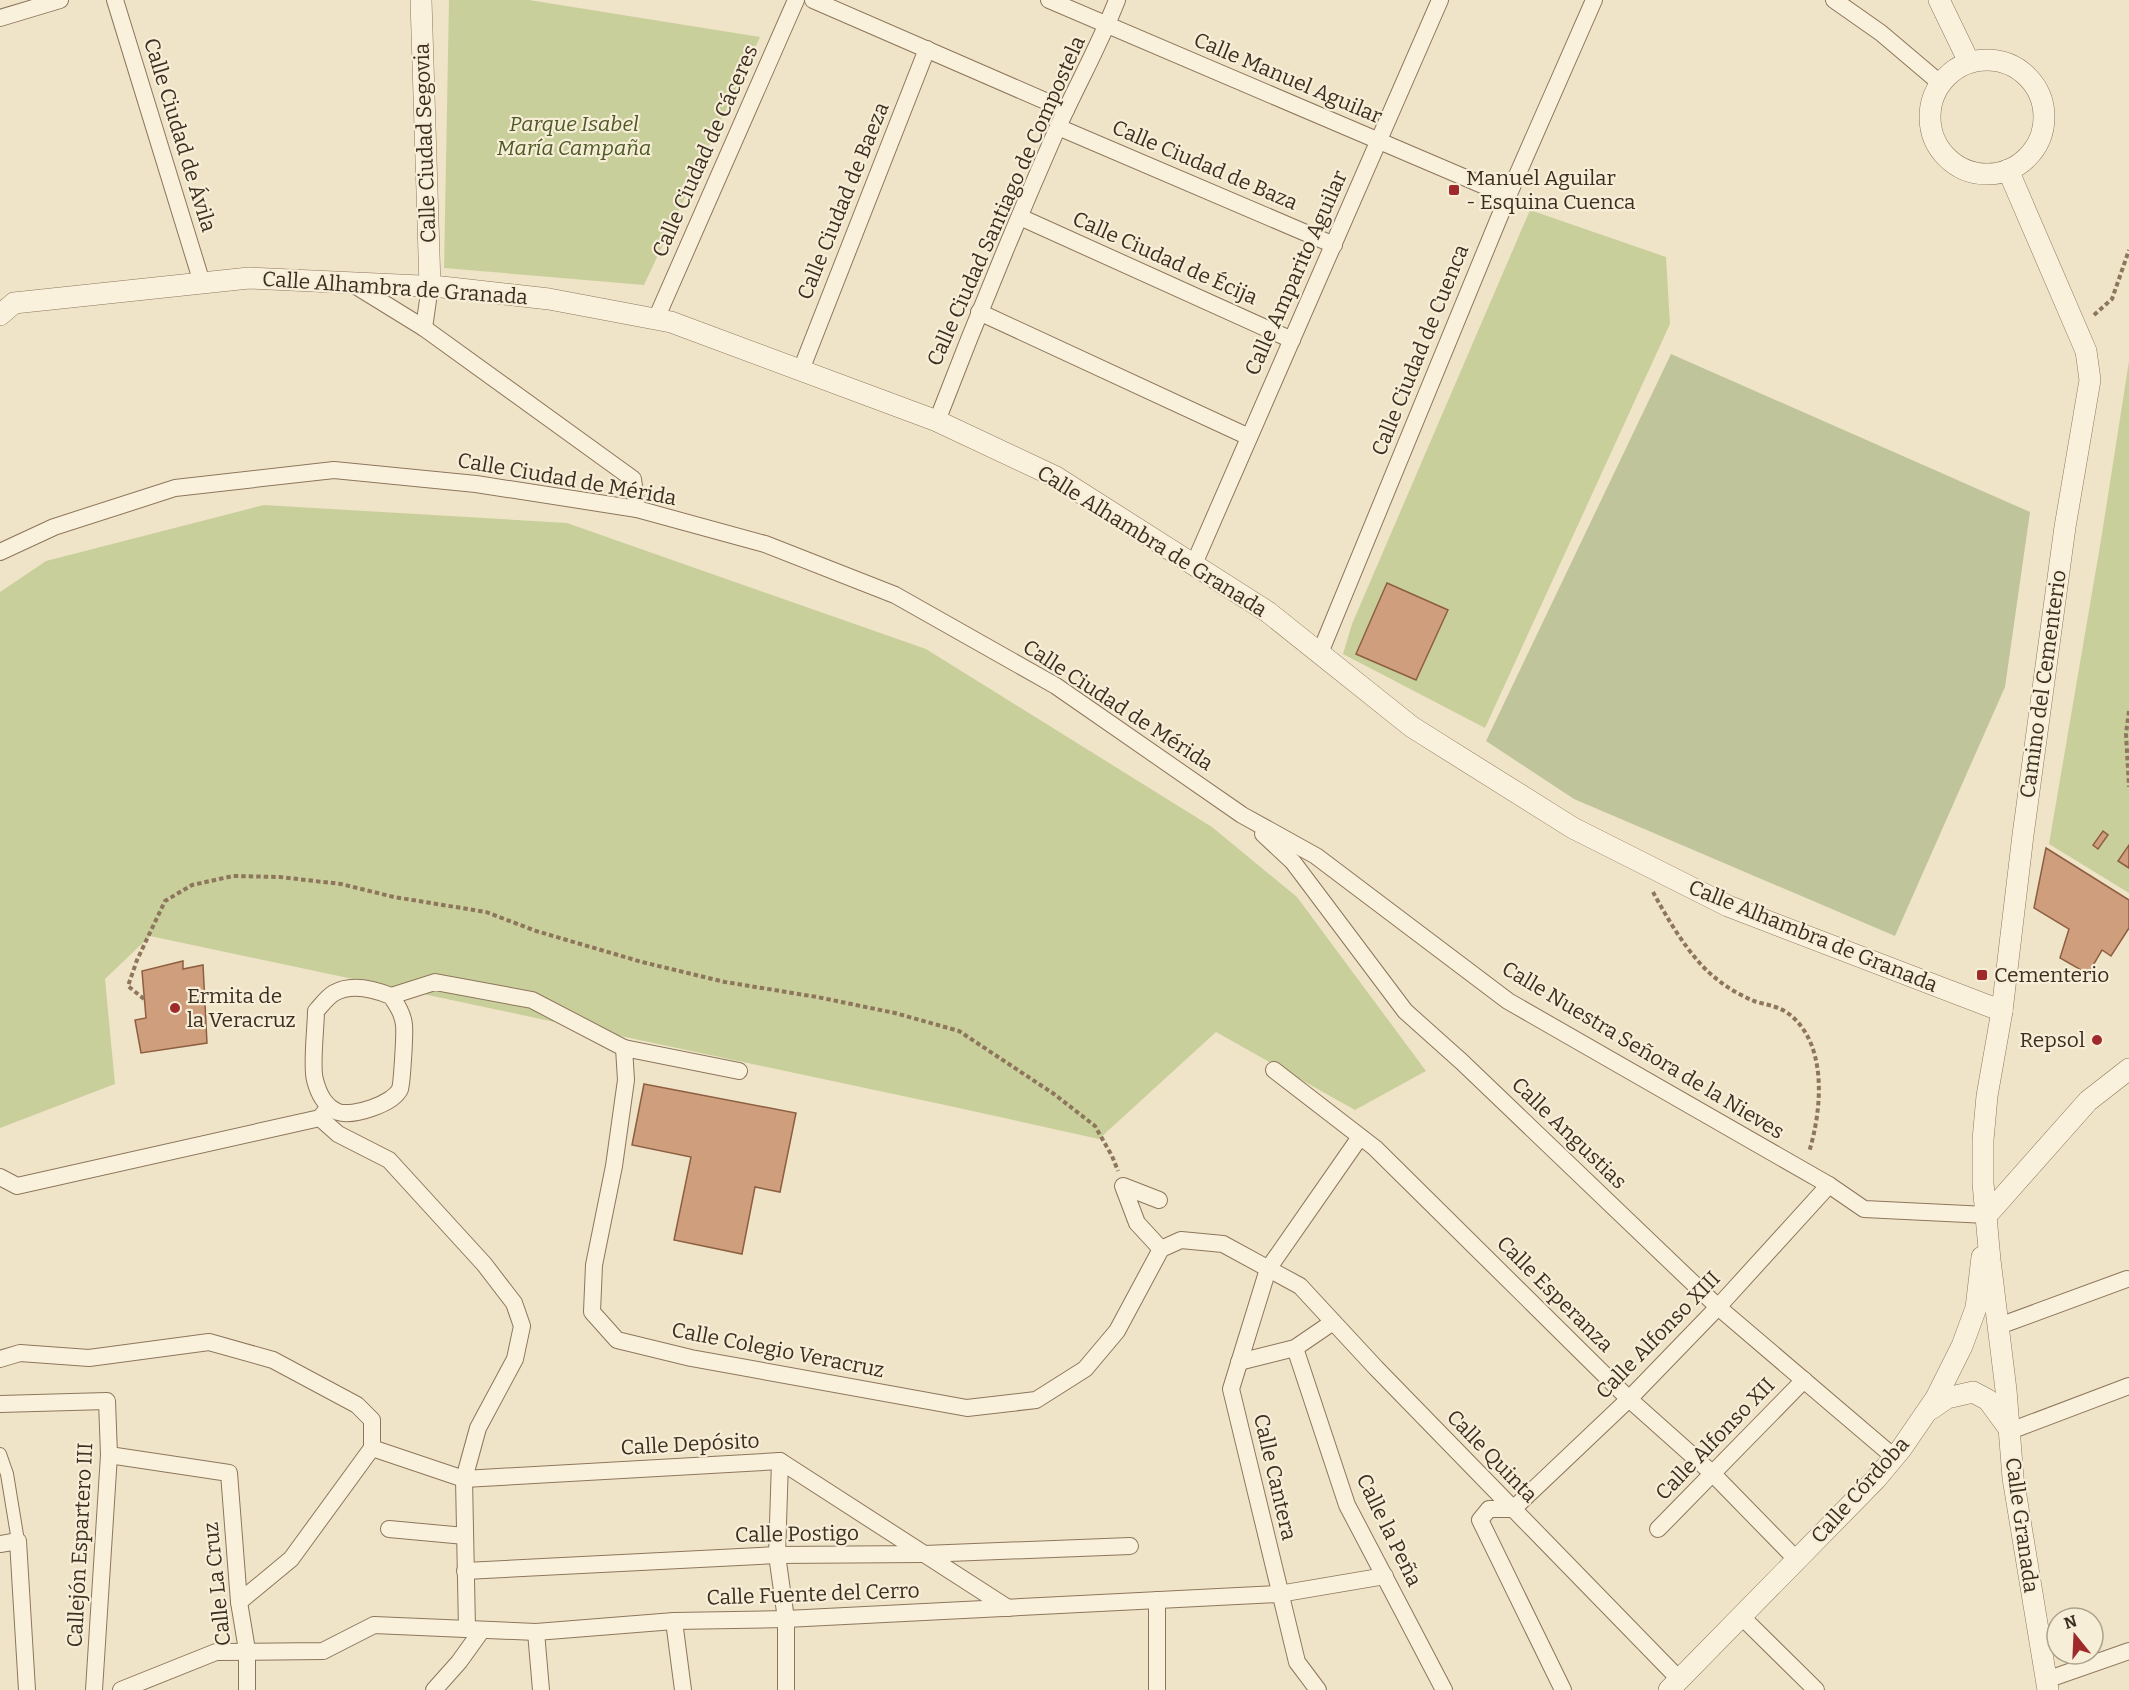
<svg xmlns="http://www.w3.org/2000/svg" width="2129" height="1690" viewBox="0 0 2129 1690" font-family="Bitter,serif">
<style>
.green{fill:#c9cf9b}
.cemetery{fill:#bfc49a}
.building{fill:#cf9f7d;stroke:#8d5f41;stroke-width:1.5}
.lines{fill:none;stroke-linecap:round;stroke-linejoin:round}
.pedestrian-casing{stroke:#8d765c;stroke-width:14}
.minor-casing{stroke:#8d765c;stroke-width:18}
.tertiary-casing{stroke:#8d765c;stroke-width:22}
.path{stroke:#8d765c;stroke-width:4;stroke-dasharray:4.5 3;stroke-linecap:butt}
.pedestrian{stroke:#faf1dc;stroke-width:12}
.minor{stroke:#faf1dc;stroke-width:16}
.tertiary{stroke:#faf1dc;stroke-width:21}
.poi-dot{fill:#9e2a2b;stroke:#f7eed8;stroke-width:2}
.labels{text-anchor:middle;dominant-baseline:central;stroke-width:4.5;stroke-linejoin:round;paint-order:stroke}
.street-label{font-size:21px;fill:#3d2e20;stroke:#f7eed8}
.park-label{font-size:21px;font-style:italic;fill:#4d5a26;stroke:#f7eed8}
.poi-label{font-size:21px;fill:#3d2e20;stroke:#f7eed8;text-anchor:start}
</style>
<rect width="100%" height="100%" fill="#f0e4c8"/>
<g class="green">
<path d="M449,0H529L760,37L644,285L444,268Z"/>
<path d="M1530,210L1666,257L1670,324L1485,728L1343,654L1352,624Z"/>
<path d="M2129,361V893L2049,844L2101,540Z"/>
<path d="M264,505L567,523L926,649L1212,827L1297,897L1426,1071L1355,1110L1216,1032L1099,1139L945,1105L150,936L105,979L115,1084L0,1128V592L46,561Z"/>
</g>
<path class="cemetery" d="M1671,354L2030,512L2005,687L1895,936L1574,799L1486,741Z"/>
<g class="building">
<path d="M1387,583L1448,610L1416,680L1356,654Z"/>
<path d="M2103,831L2108,835L2098,849L2093,845Z"/>
<path d="M2129,845V868L2118,861Z"/>
<path d="M2046,848L2129,900V928L2111,956L2102,950L2088,974L2060,958L2069,929L2034,908Z"/>
<path d="M183,961V969L203,965L207,1043L141,1053L135,1020L146,1018L142,971Z"/>
<path d="M644,1084L796,1113L780,1192L755,1187L742,1254L674,1240L691,1157L632,1145Z"/>
</g>
<g class="lines">
<g class="pedestrian-casing">
<path id="pedestrian" d="M0,1454L7,1474L18,1541"/>
</g>
<g class="minor-casing">
<g id="minor">
<path d="M115,0L202,283"/>
<path d="M813,0L1066,110"/>
<path d="M1049,0L1508,196"/>
<path d="M1834,0L1881,33L1940,83"/>
<path d="M0,18L60,0"/>
<path d="M1058,127L1334,245"/>
<path d="M1020,217L1292,340"/>
<path d="M351,283L424,328L633,479L637,509"/>
<path d="M979,312L1249,437"/>
<path d="M656,319L796,0"/>
<path d="M424,328L430,286"/>
<path d="M801,370L927,49"/>
<path d="M937,421C975,322 1015,225 1057,129C1077,85 1100,44 1117,0"/>
<path d="M0,552L54,527L175,488L334,470L476,484L637,509L765,544L895,595L1056,686L1242,815L1316,856L1508,1001L1829,1185L1864,1209L1987,1215"/>
<path d="M1194,564L1440,0"/>
<path d="M1320,653L1508,196L1594,0"/>
<path d="M1263,834L1293,862L1405,1011L1462,1062L1718,1307L1894,1457"/>
<path d="M391,996C397,1005 403,1014 404,1025C405,1033 402,1083 400,1089C393,1104 353,1117 338,1112C325,1107 318,1092 315,1080C311,1067 316,1026 316,1011C321,1006 327,997 334,993C351,983 374,989 391,996L435,982L532,1000L624,1048"/>
<path d="M1274,1070L1375,1148L1629,1399L1712,1473L1796,1559"/>
<path d="M739,1071L624,1048L626,1080L614,1166L594,1265L592,1312L617,1340L691,1358L967,1408L1036,1400L1085,1369L1117,1331L1161,1249L1181,1240L1223,1244L1300,1286L1376,1368L1680,1680"/>
<path d="M320,1118L338,1134L389,1160L484,1264L514,1303L522,1326L515,1359L478,1428L464,1479L467,1629"/>
<path d="M0,1177L17,1186L320,1118L327,1109"/>
<path d="M1159,1200L1123,1186L1137,1223L1161,1249"/>
<path d="M1999,1326L2127,1279"/>
<path d="M1295,1348L1347,1505L1444,1690"/>
<path d="M0,1359L20,1353L89,1358L209,1342L273,1360L357,1405L372,1420V1448"/>
<path d="M1239,1362L1295,1348L1333,1322"/>
<path d="M0,1404L107,1401L109,1455L94,1690"/>
<path d="M2010,1431L2129,1386"/>
<path d="M372,1448L464,1479L780,1461L1008,1608"/>
<path d="M109,1455L229,1473L239,1602L247,1650V1690"/>
<path d="M780,1461L777,1555L786,1619V1690"/>
<path d="M1513,1509L1629,1399L1718,1307L1829,1185"/>
<path d="M1513,1509H1489L1480,1520L1563,1690"/>
<path d="M389,1529L465,1536"/>
<path d="M1658,1529L1804,1380"/>
<path d="M0,1544L18,1541L27,1690"/>
<path d="M465,1571L777,1555L924,1554L1130,1546"/>
<path d="M239,1602L291,1559L372,1448"/>
<path d="M1742,1617L1816,1690"/>
<path d="M674,1621L683,1690"/>
<path d="M536,1632L541,1690"/>
<path d="M2046,1680L2129,1651"/>
<path d="M121,1690L216,1652L323,1651L374,1625L536,1632L674,1621L786,1619L1279,1594L1385,1576"/>
<path d="M434,1690L459,1662L482,1630"/>
<path d="M1157,1690V1600"/>
<path d="M1318,1690L1297,1662L1231,1389L1268,1269L1360,1137"/>
</g>
</g>
<g class="tertiary-casing">
<g id="tertiary">
<path d="M421,0L430,286"/>
<path d="M1939,0L1969,62"/>
<circle cx="1987" cy="117" r="57"/>
<path d="M2008,170L2086,351L2090,380L2065,527L2023,835L2002,1011L1987,1096L1983,1140V1183L1990,1260L2006,1390L2013,1478L2048,1690"/>
<path d="M0,315L14,303L249,278L442,287L549,299L671,322L937,421L1056,477L1268,612L1412,727L1573,828L1728,906L2002,1011"/>
<path d="M1987,1215L2088,1101L2129,1069"/>
<path d="M1931,1409L1947,1398L1973,1392L1988,1400L2010,1430"/>
<path d="M1669,1690L1876,1479L1901,1449L1936,1398L1962,1346L1976,1308L1982,1257"/>
</g>
</g>
<g class="path">
<path d="M2094,315L2112,299L2129,250"/>
<path d="M2129,711L2126,734L2129,787"/>
<path d="M1653,892C1668,920 1692,961 1718,980C1729,989 1742,996 1754,1001C1766,1005 1779,1006 1789,1014C1828,1044 1822,1110 1809,1152"/>
<path d="M144,999L128,986L137,960L165,901L192,885L233,876L280,877L341,884L394,897L486,912L536,931L642,962L725,982L817,997L895,1013L959,1031L1054,1094L1095,1126L1112,1156L1118,1171"/>
</g>
<use href="#pedestrian" class="pedestrian"/>
<use href="#minor" class="minor"/>
<use href="#tertiary" class="tertiary"/>
</g>
<g class="poi-dot">
<rect x="1448" y="184" width="12" height="12" rx="3"/>
<rect x="1976" y="969" width="12" height="12" rx="3"/>
<circle cx="175" cy="1008" r="6"/>
<circle cx="2097" cy="1040" r="6"/>
</g>
<g class="labels">
<g class="street-label">
<text transform="translate(1288 78) rotate(23)">Calle Manuel Aguilar</text>
<text transform="translate(180 135) rotate(73)">Calle Ciudad de Ávila</text>
<text transform="translate(425 143) rotate(-92)">Calle Ciudad Segovia</text>
<text transform="translate(705 151) rotate(-66)">Calle Ciudad de Cáceres</text>
<text transform="translate(1205 165) rotate(23)">Calle Ciudad de Baza</text>
<text transform="translate(843 201) rotate(-68)">Calle Ciudad de Baeza</text>
<text transform="translate(1006 201) rotate(-66)">Calle Ciudad Santiago de Compostela</text>
<text transform="translate(1165 258) rotate(24)">Calle Ciudad de Écija</text>
<text transform="translate(1296 273) rotate(-66)">Calle Amparito Aguilar</text>
<text transform="translate(395 288) rotate(4)">Calle Alhambra de Granada</text>
<text transform="translate(1420 350) rotate(-68)">Calle Ciudad de Cuenca</text>
<text transform="translate(567 479) rotate(10)">Calle Ciudad de Mérida</text>
<text transform="translate(1152 541) rotate(32)">Calle Alhambra de Granada</text>
<text transform="translate(2043 684) rotate(-82)">Camino del Cementerio</text>
<text transform="translate(1118 705) rotate(33)">Calle Ciudad de Mérida</text>
<text transform="translate(1813 936) rotate(22)">Calle Alhambra de Granada</text>
<text transform="translate(1643 1050) rotate(31)">Calle Nuestra Señora de la Nieves</text>
<text transform="translate(1569 1133) rotate(44)">Calle Angustias</text>
<text transform="translate(1555 1294) rotate(45)">Calle Esperanza</text>
<text transform="translate(1658 1335) rotate(-46)">Calle Alfonso XIII</text>
<text transform="translate(778 1350) rotate(11)">Calle Colegio Veracruz</text>
<text transform="translate(1715 1439) rotate(-46)">Calle Alfonso XII</text>
<text transform="translate(690 1444) rotate(-3)">Calle Depósito</text>
<text transform="translate(1492 1456) rotate(46)">Calle Quinta</text>
<text transform="translate(1275 1477) rotate(77)">Calle Cantera</text>
<text transform="translate(1860 1490) rotate(-48)">Calle Córdoba</text>
<text transform="translate(2022 1525) rotate(82)">Calle Granada</text>
<text transform="translate(1389 1530) rotate(64)">Calle la Peña</text>
<text transform="translate(797 1534) rotate(-1)">Calle Postigo</text>
<text transform="translate(80 1545) rotate(-87)">Callejón Espartero III</text>
<text transform="translate(217 1584) rotate(-96)">Calle La Cruz</text>
<text transform="translate(813 1594) rotate(-2)">Calle Fuente del Cerro</text>
</g>
<g class="park-label">
<text x="574" y="124">Parque Isabel<tspan x="574" dy="24">María Campaña</tspan></text>
</g>
<g class="poi-label">
<text x="1466" y="178">Manuel Aguilar<tspan x="1466" dy="24">- Esquina Cuenca</tspan></text>
<text x="1994" y="975">Cementerio</text>
<text x="187" y="996">Ermita de<tspan x="187" dy="24">la Veracruz</tspan></text>
<text x="2085" y="1040" text-anchor="end">Repsol</text>
</g>
</g>
<g transform="translate(2075 1636) rotate(342)"><circle r="28" fill="#f7eed8" stroke="#ada18e" stroke-width="1.5"/>
<path d="M0-4.5L10 22L0 15L-10 22Z" fill="#9e2a2b"/>
<text y="-9" font-size="16" font-weight="bold" text-anchor="middle" fill="#3d2e20">N</text>
</g>
</svg>
